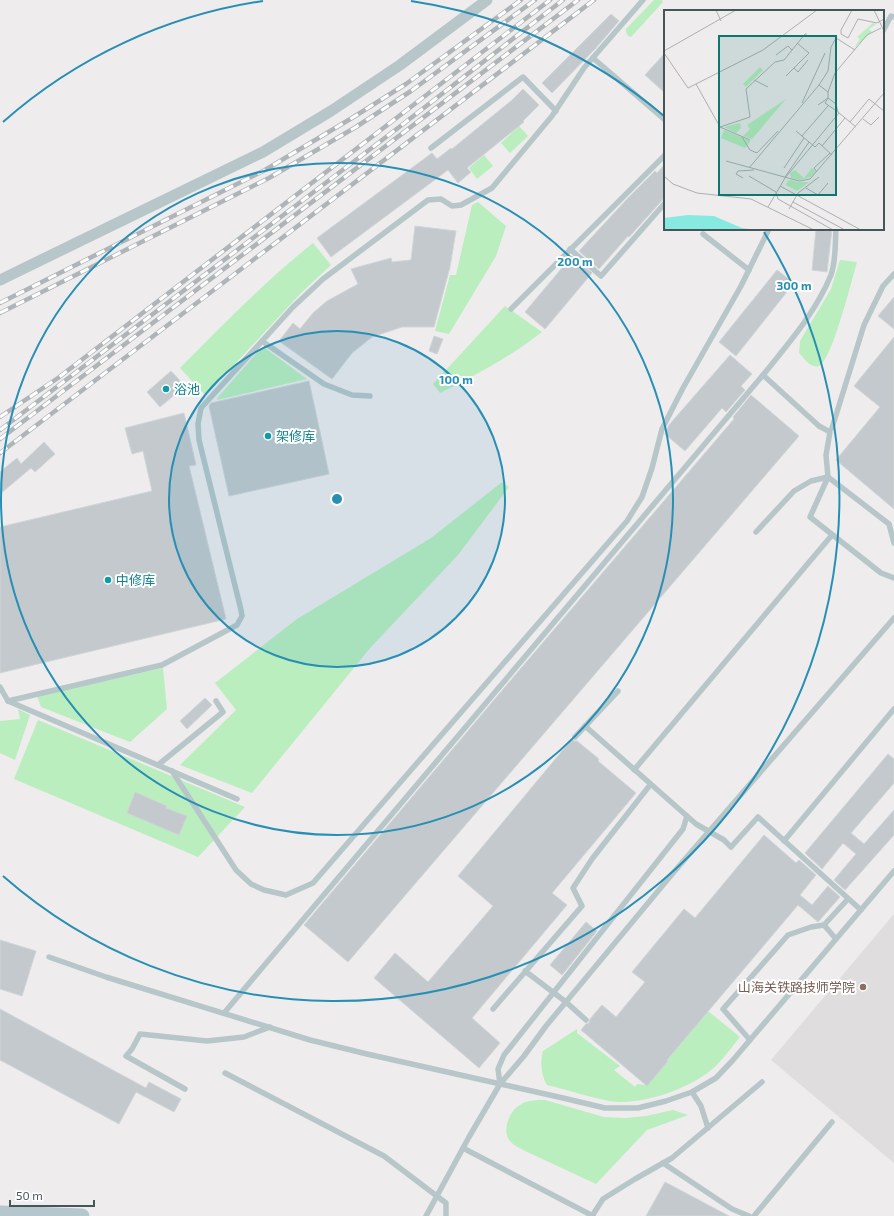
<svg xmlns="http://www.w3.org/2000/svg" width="894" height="1216" viewBox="0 0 894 1216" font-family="'Exo 2','Noto Sans SC',sans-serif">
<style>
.education{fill:#e0ddde}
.green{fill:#baeebe}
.building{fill:#c3c9cc;stroke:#d0d5d8}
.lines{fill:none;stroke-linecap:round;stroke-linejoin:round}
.service{stroke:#b7c6c9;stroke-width:5.5}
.minor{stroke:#b7c6c9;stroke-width:11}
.secondary{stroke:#b5c6cc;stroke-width:15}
.rail-casing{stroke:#aeb4b7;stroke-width:4.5}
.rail{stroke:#fff;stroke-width:3;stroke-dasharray:9;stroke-linecap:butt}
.ring{fill:none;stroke:#278fb4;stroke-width:2}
.culture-dot{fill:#0f9aa8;stroke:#fff;stroke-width:1.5}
.education-dot{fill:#8d6e63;stroke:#fff;stroke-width:1.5}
.labels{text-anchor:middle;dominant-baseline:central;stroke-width:4;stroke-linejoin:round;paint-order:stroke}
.culture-label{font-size:13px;fill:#0d838f;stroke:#fff;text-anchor:start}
.education-label{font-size:13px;fill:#785e54;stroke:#fff;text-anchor:end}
.inset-road{fill:none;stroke:#abb0b2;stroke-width:1}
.view{fill:#0f766e;fill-opacity:0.15;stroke:#0f766e;stroke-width:2}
.inset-edge{fill:none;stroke:#455659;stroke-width:2}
.centre{fill:#278fb4;stroke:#fff;stroke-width:2}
.ring-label{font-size:12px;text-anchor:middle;font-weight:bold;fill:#278fb4;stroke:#fff;stroke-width:4;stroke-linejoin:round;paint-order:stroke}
</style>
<rect width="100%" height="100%" fill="#efeced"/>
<path class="education" d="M894,914V1163L771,1060Z"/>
<g class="green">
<path d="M654,0H662L663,2L631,37C627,36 626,34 626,29Z"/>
<path d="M519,126L528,136L510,153L501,143Z"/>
<path d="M484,155L493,166L477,179L469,168Z"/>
<path d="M478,202L506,226L496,256L449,334L435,331L450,275H456L472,205Z"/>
<path d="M313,243L331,265L300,294L208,393L204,394L180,368C223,325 265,281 313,243Z"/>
<path d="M840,260L857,262C852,279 832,361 819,366C811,369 804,358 799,353L800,341L831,289Z"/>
<path d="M505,306L542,332C510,357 476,375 440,393L433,384Z"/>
<path d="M261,348H265L307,379L217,400L218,397Z"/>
<path d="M502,482L509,487L458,555L371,647L252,793L180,765L236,710L215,683L297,619L431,538Z"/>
<path d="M163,668L167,709L130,742L41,707L37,696Z"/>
<path d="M18,709L30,715L15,760L0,753V721L20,719Z"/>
<path d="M38,720L245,807L198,857L14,779Z"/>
<path d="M708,1011L740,1037C731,1048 721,1062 710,1071C686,1090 640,1106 609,1101C589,1097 568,1090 547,1085C541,1075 540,1062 543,1051L577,1029V1033L620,1066L614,1070L635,1087L637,1084L647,1085L668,1061L667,1060Z"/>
<path d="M545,1100L604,1117L626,1118L646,1116L673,1110L688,1115L647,1130L596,1184L523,1150C518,1147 511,1144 508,1138C503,1128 510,1110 520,1105C527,1100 536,1100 545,1100Z"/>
</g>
<g class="building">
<path d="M611,14L619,21L595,49L552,93L542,83Z"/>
<path d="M665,53V93L645,75Z"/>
<path d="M523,89L539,105L523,121L524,122L467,168L471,172L458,183L448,170L331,257L317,238L432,153L437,159L451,148L452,149L512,100Z"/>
<path d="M665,164V197L629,237L628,236L599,269L579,251L628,198L655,171L657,173Z"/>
<path d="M415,226L456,231L450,267L434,327H402L372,337L352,353L332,379L279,341L293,323L300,329L313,313L327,301L358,284L351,269L391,258L392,262L411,260Z"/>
<path d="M816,229H832L827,272L812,270Z"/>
<path d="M572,256L592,273L545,329L525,312Z"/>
<path d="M777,270L794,283L736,356L719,342Z"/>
<path d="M894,297V329L878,316Z"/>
<path d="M434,336L443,339L437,354L429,351Z"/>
<path d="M894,337V509L836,460L880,407L854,386Z"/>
<path d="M730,355L752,374L741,386L745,390L726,412L722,408L685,451L665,434L666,431L669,425Z"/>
<path d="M171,371L185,386L160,407L147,392Z"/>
<path d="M309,381L329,474L229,496L209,406L211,403Z"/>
<path d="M751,395L799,436L348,962L304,925L516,674L734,419L733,417Z"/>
<path d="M184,413L196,465L189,466L226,619L0,673V527L152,491L143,451L132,454L125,428Z"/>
<path d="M44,442L55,454L35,472L31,468L0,494V472L17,458L21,464Z"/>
<path d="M205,698L212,705L187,729L180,721Z"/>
<path d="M572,739L574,741H577L599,759L598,761L636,793L552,893L567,905L472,1018L500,1043L479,1068L374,978L395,953L428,982L493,906L458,876Z"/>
<path d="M888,754L894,759V783L851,833L864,844L894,810V835L845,890L834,880L856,854L843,843L822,869L805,853Z"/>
<path d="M135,792L167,806L166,808L187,816L179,835L127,813Z"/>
<path d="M764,835L796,863L799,860L816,875L800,895L812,905L828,886L840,897L818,922L798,905L667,1060L668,1061L647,1086L581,1030L586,1024L589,1023L590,1019L602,1005L616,1017L645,982L632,972L684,909L695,918Z"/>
<path d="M586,922L597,931L562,975L550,965Z"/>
<path d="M0,940L36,951L22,996L0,989Z"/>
<path d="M0,1009L146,1088L149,1082L181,1099L174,1112L136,1092L119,1124L0,1060Z"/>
<path d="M665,1182L729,1216H646Z"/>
</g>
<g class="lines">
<g class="service">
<path d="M883,31L891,16L894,17"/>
<path d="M593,58L665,120"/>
<path d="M431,148L523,77L556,111"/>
<path d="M703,234L749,270"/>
<path d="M570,249L601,276L665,203"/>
<path d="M511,309L665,155"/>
<path d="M262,341L324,384L352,395L370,396"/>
<path d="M763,375C788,344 816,312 831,275C836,261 835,244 836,229"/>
<path d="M832,428L864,325L883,286L894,274"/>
<path d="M756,532L794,491L811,481L828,477L810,517L881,573L894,578"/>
<path d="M0,687L8,701L237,799"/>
<path d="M8,701L162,665L237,625L242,616L241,610L199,440L198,424L201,408L293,307L323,279L428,200L441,199L452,206L461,205L492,188L552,116L584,68L643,0"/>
<path d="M585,726L696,824L724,840L731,847L758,817L861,910"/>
<path d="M575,737L618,691"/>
<path d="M158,765L223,712L216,701"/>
<path d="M634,770L832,535"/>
<path d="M172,771L236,870L251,884L264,890L286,895L313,883L627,521L642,497L652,468L662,429L683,388L741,286L769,229"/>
<path d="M784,841L894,709"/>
<path d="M824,925L836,939"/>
<path d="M49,957L106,977L310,1040L367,1054L563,1098L605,1108H638L666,1101L692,1092L716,1078L733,1060L894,871"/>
<path d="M525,971L566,1002L586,1020"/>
<path d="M493,1009L582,906L573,888L592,859L650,785"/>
<path d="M224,1013L763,375L819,426L830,432L826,455L828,477L889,524L894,543"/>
<path d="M750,1040L723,1009L788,935L811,927L824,925L848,899"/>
<path d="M225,1073L384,1156L446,1203V1216"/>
<path d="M500,1084L498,1069L504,1055L683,829L687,816"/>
<path d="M185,1089L126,1056L132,1049L140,1034L207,1041L244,1037L270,1027"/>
<path d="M692,1092L701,1106L708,1128"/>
<path d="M463,1148L593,1216"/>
<path d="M663,1163L732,1209L749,1216"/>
<path d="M426,1216L469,1137L500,1084L524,1056L546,1026L673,873L894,618"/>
<path d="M592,1216L603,1199L635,1179L672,1158L762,1082"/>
<path d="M754,1216L832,1122"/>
</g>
<path class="minor" d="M0,280L263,152L331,111L400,65L487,0"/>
<path class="secondary" d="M0,1213L82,1216"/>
<g class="rail-casing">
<g id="rail">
<path d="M0,303L265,170L352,118L406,84L521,0"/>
<path d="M0,313L269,178L356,127L411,91L535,0"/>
<path d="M0,417L58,378L550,0"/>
<path d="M0,430L398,128L563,0"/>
<path d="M0,439L578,0"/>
<path d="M0,453L594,0"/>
</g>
</g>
<use href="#rail" class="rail"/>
</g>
<circle cx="337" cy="499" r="168" fill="#278fb4" fill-opacity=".12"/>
<g class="ring">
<circle cx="337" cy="499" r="168"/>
<circle cx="337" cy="499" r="336"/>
<path d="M3 122A504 504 0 0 1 263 1M411 1A504 504 0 0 1 664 116M764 232A504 504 0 0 1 3 876"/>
</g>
<g class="culture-dot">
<circle cx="166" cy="389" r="4"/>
<circle cx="268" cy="436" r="4"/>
<circle cx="108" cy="580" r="4"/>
</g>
<circle class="education-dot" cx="863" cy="987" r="4"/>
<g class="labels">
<g class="culture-label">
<text x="174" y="389">浴池</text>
<text x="276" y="436">架修库</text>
<text x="116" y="580">中修库</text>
</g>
<g class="education-label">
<text x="855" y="987">山海关铁路技师学院</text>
</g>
</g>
<g transform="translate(664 10)">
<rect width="220" height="220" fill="#efeced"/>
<path d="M209,13L212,14L205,19L208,22L190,38L196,29L193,27ZM96,57L99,60L82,77L79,74ZM122,89L88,129L79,126L86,119L83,115ZM76,113L77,118L72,123L60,117ZM60,120L87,131L81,138L57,128ZM148,158L152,161L147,167L135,170L127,168L126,163L131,160L140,168ZM127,170L134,172H145L133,181L122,175L123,171Z" fill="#baeebe"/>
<path d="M24,205L50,206L78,218L94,220H0V208Z" fill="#87eae1"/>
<path class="inset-road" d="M52,0L57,11M188,0L177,20V24L184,28L194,9L213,13L220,9M210,0L220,21M0,41L72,0M0,43L24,78L99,40L153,0M112,45L124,36L128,40M130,58L134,62L144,50M122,66L145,43L133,33M90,70L104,77M32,74L56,117L86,130M155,75L164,61L167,37L172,28L191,40M164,82L171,63L203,25L217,18M138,93L161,43M154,95L164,88L161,93L174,102M199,109L207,115L215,107M186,112L205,89L220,101M56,117L86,107L82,79L111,52L120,50L141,24H143M132,121L151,137L155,133L168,145M138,126L164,96M78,127L86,140L93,143L114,121M158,136L181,108M62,151L135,171L146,169L220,83M85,158L155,75L164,82V88L172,94L174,102L192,117M120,158L140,128M153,162L150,158L166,143M0,166L9,174L33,183L87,189L150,220M85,166L112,182L114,189L169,220M121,167L145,132M79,168L72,164L74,161L90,160M116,176L197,220M142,178L154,185L164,173M129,192L181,220M104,197L121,168L175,103M125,199L134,183L155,167"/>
<path class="view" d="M55,26H172V185H55Z"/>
<rect width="220" height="220" class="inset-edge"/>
</g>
<circle cx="337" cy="499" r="6" class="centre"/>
<g class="ring-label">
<text x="575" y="266">200 m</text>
<text x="794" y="290">300 m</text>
<text x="456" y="384">100 m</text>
</g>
<path d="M10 1200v6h84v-6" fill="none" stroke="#455659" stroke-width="2"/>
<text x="16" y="1200" font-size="12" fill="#455659" stroke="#ffffff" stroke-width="3" paint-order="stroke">50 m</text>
</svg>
